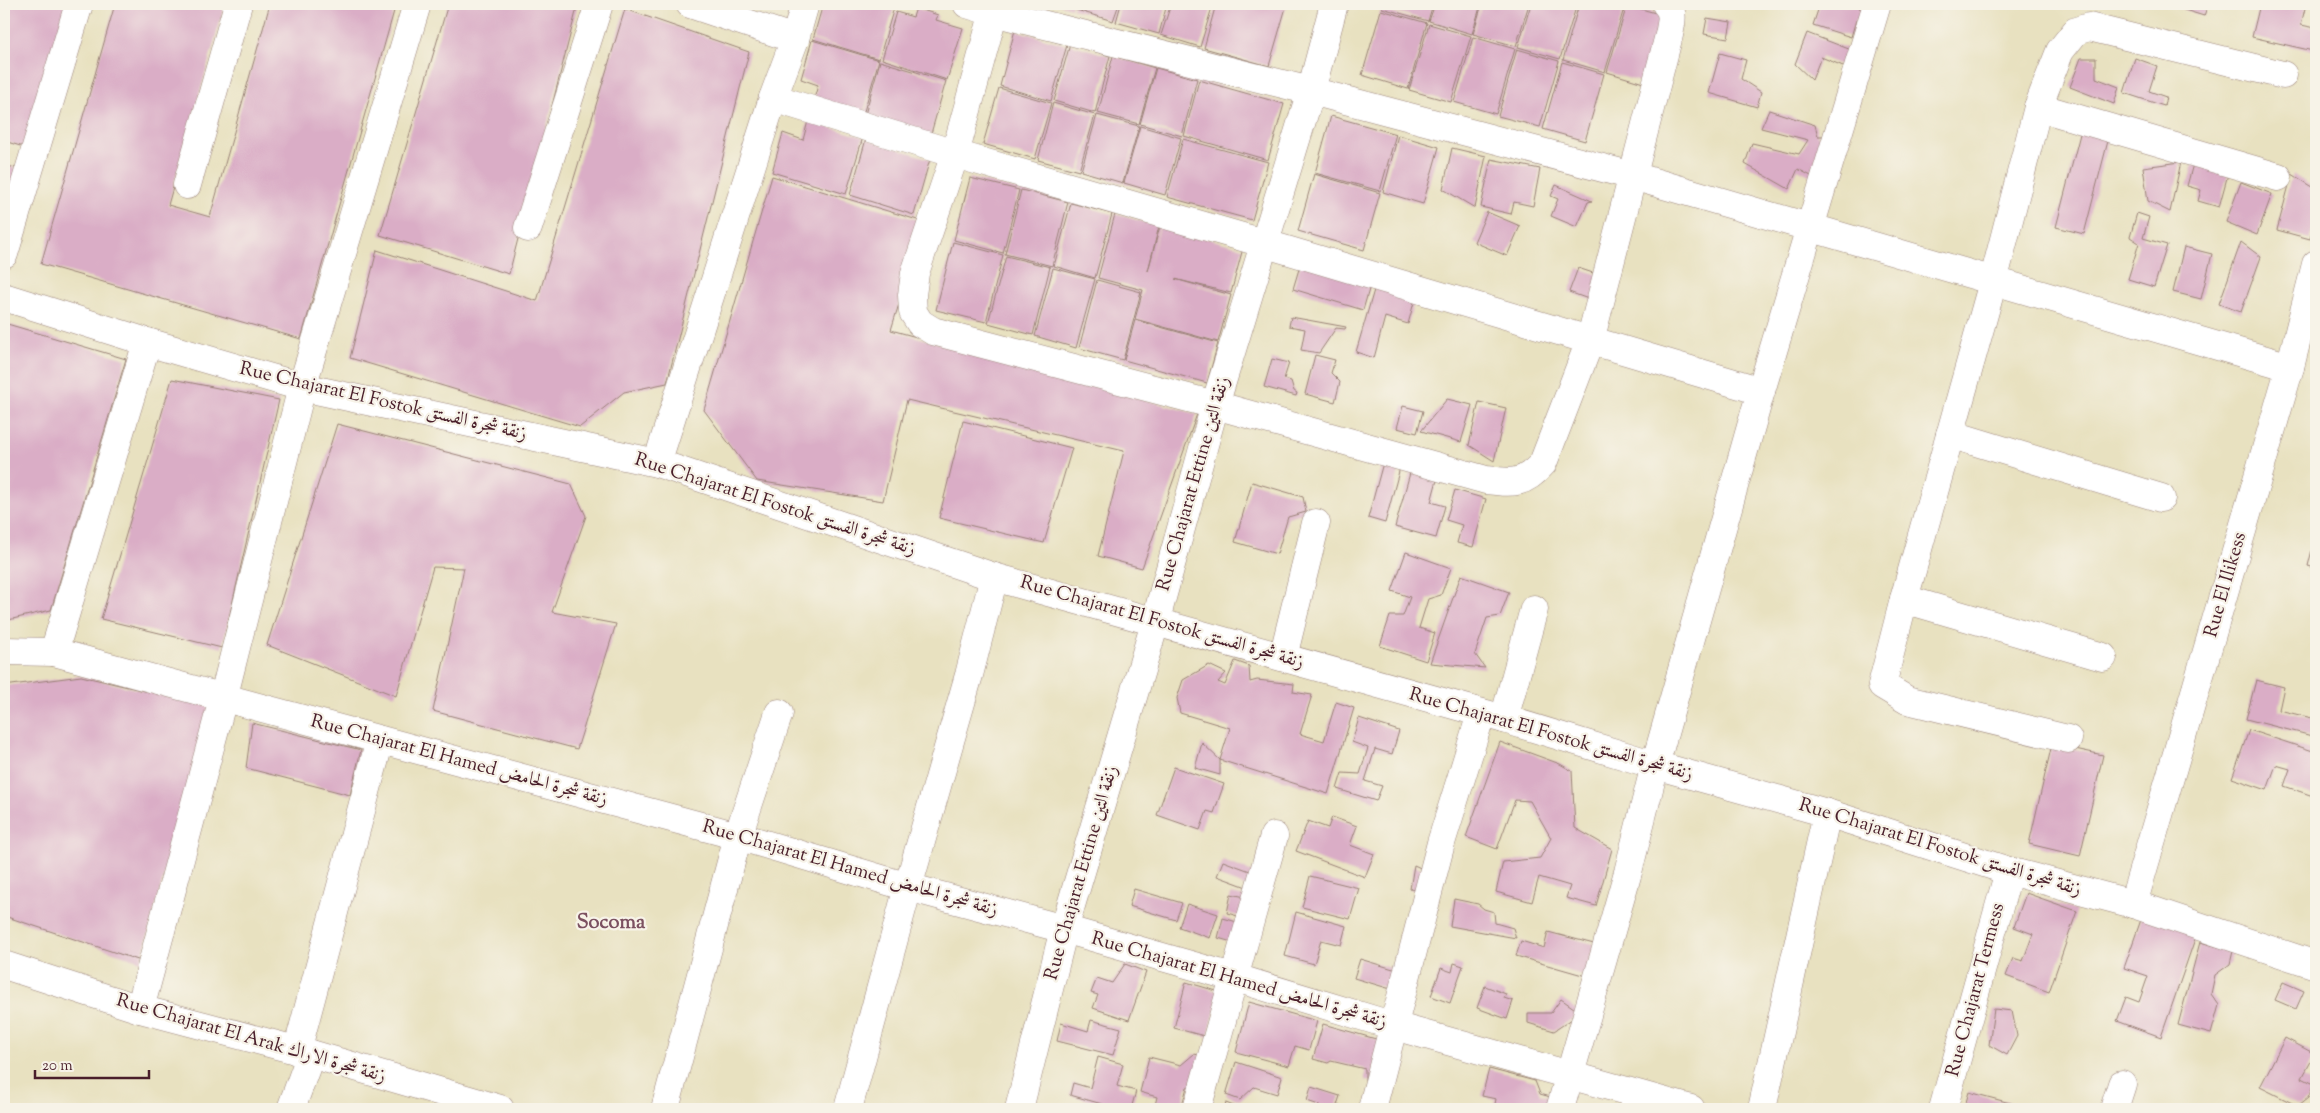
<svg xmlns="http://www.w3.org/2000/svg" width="2320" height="1113" viewBox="0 0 2320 1113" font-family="'Sorts Mill Goudy',Amiri,serif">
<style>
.building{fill:#daadc6}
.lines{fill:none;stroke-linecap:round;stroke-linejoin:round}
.minor-casing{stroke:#998076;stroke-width:29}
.minor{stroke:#fff;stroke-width:28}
.labels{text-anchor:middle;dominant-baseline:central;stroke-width:4.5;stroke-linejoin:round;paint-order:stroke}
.street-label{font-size:19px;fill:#4a1f2b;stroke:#f7f3e8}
.neighbourhood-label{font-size:20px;font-weight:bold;fill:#7c5161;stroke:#f7f3e8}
</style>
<rect width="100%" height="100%" fill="#f7f3e8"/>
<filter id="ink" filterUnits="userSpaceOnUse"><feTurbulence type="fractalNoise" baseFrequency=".02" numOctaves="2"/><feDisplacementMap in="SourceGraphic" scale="10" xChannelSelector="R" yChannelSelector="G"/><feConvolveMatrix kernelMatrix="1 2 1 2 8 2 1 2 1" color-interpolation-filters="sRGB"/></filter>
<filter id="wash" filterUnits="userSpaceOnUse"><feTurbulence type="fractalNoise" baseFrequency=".0096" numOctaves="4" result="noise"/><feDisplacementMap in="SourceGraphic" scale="20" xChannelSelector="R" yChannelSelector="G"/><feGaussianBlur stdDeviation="1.12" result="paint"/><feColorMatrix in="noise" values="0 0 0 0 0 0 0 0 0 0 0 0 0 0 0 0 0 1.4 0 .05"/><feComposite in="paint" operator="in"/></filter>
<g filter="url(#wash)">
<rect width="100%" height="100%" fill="#e8e1c0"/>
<g id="blocks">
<g class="building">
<path d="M4,4H67L27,148L4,141Z"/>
<path d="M115,4H225L168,205L210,217L270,4H396L301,339L41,264Z"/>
<path d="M448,4H578L509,274L380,235Z"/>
<path d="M823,4H895L879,59L813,39Z"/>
<path d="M1058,4H1072L1071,8Z"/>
<path d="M1074,4H1119L1113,21L1073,9Z"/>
<path d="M1121,4H1167L1159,34L1116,22Z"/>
<path d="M1171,4H1213L1200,47L1161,35Z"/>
<path d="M1216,4H1287L1269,66L1204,48Z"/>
<path d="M1383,4H1433L1428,21L1382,8Z"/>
<path d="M1435,4H1481L1472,34L1429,21Z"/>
<path d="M1482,4H1529L1516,46L1473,34Z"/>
<path d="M1531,4H1577L1560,59L1518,47Z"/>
<path d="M1579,4L1625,5L1605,72L1563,60Z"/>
<path d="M1820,4L1858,6L1864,14L1856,20L1851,37L1813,25Z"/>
<path d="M2165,4H2208L2204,16Z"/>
<path d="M2260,4H2306L2301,25L2316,28L2313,51L2252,37Z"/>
<path d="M1627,5L1670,17L1650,85L1607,72Z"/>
<path d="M916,8L938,15L936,20L963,28L947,80L882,59L896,12L913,17Z"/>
<path d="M625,9L749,52L667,383L624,392L580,427L350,358L377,250L537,301Z"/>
<path d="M1381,10L1427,23L1408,89L1362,75Z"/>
<path d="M1707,18L1731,22L1728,38L1704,34Z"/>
<path d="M1429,24L1471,36L1451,102L1409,90Z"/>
<path d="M1015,30L1067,45L1051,101L1000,86Z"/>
<path d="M1807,33L1854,51L1848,68L1821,57L1812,80L1795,64Z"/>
<path d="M1473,37L1515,49L1496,114L1454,102Z"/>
<path d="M812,40L879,60L862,118L813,103L818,85L801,79Z"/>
<path d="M1070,44L1110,56L1095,113L1054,101Z"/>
<path d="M1517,49L1559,61L1540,127L1498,116Z"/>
<path d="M1720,53L1746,60L1741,79L1761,92L1757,107L1709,93Z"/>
<path d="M1113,56L1155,68L1139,124L1098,113Z"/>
<path d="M2081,58H2096V78L2119,87L2114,104L2070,87Z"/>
<path d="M2135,58L2157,66L2149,91L2166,97L2164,106L2124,93Z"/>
<path d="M880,61L946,81L930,137L864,118Z"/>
<path d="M1562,62L1604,74L1585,141L1543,129Z"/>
<path d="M1156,68L1197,79L1182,136L1140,124Z"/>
<path d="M1199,80L1284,104L1268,160L1184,136Z"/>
<path d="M999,88L1051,103L1035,159L983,144Z"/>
<path d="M1053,103L1095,115L1079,171L1038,160Z"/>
<path d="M1769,110L1815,125L1818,136H1826L1811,176L1798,169L1789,189L1745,164L1752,143L1799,154L1808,140L1761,128Z"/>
<path d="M1097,115L1139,126L1123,183L1081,171Z"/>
<path d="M1331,116L1396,134L1380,191L1315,173Z"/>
<path d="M808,121L863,137L846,194L772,172L783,133L803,140Z"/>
<path d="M1140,126L1181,138L1165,195L1124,183Z"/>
<path d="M2081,130L2109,137L2084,234L2056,227Z"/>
<path d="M1398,135L1439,147L1423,204L1383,192Z"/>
<path d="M866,139L930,159L914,215L850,195Z"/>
<path d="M1183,139L1268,162L1252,220L1167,197Z"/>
<path d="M1452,148L1486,156L1475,208L1443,189Z"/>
<path d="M1491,159L1540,169L1533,206L1514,202L1511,214L1481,207Z"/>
<path d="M2181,162L2170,212L2148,201L2143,167Z"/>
<path d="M2193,164L2228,174L2219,207L2198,201L2201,190L2187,186Z"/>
<path d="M4,165L27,171L4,250Z"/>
<path d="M1314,174L1380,193L1364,250L1298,231Z"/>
<path d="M2292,174L2316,189V215L2310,239L2277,230Z"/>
<path d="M772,176L924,222L891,330L1197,414L1142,568L1098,556L1124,451L907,400L883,501L757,481L704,410Z"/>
<path d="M970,178L1019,190L1003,253L954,240Z"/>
<path d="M2241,182L2272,194L2257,235L2226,222Z"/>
<path d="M1556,185L1592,201L1588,202L1577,227L1551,216L1558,199L1551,196Z"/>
<path d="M1021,190L1068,202L1052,266L1005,254Z"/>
<path d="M1071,203L1112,214L1095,278L1054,266Z"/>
<path d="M1487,212L1520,226L1507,256L1474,242Z"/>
<path d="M2137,213L2149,217L2143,238L2167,245L2154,287L2128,279L2139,243L2130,237Z"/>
<path d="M1115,214L1159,226L1148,271L1160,226L1243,248L1231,293L1175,279L1231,295L1218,342L1135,319L1143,290L1098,278Z"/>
<path d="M953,242L1003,255L986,322L936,310Z"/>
<path d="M2241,242L2261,257L2241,312L2219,304Z"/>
<path d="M2184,247L2212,254L2201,299L2173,292Z"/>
<path d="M1006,256L1050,267L1033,335L988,323Z"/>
<path d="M1302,259L1372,279L1363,310L1293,289Z"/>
<path d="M1053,268L1095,279L1076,348L1035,336Z"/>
<path d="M1578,268L1602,276L1594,301L1569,292Z"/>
<path d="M1097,280L1141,292L1123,360L1079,348Z"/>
<path d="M1376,283L1416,295L1408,324L1385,317L1374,358L1356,352Z"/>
<path d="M1291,317L1346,327L1345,329L1336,328L1319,353L1301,350L1305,329L1289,326Z"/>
<path d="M1135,320L1218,343L1207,383L1124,360Z"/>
<path d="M4,323L126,359L51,610L4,621Z"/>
<path d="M1315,355L1335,360L1331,373L1340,382L1335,402L1305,394Z"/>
<path d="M1272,359L1289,363L1284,379L1291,381L1294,391L1297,393L1296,396L1264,387Z"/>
<path d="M172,379L279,400L222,648L101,619Z"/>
<path d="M1447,399L1472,405L1461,442L1421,431Z"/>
<path d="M1479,402L1506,408L1494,461L1469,445Z"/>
<path d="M1403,406L1423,411L1417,433L1397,428Z"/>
<path d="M963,421L1072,448L1044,543L939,518Z"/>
<path d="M337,424L571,484L586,516L552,612L616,624L577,749L433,711L464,568L433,567L396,696L267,645Z"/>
<path d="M1384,459L1401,464L1385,523L1368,518Z"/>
<path d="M1410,473L1437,480L1431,502L1445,506L1436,538L1395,527Z"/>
<path d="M1252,482L1303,497L1306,512L1288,517L1277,554L1235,542Z"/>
<path d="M1455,490L1486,499L1473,547L1457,543L1462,525L1446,520Z"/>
<path d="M2316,534V568L2308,566Z"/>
<path d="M1406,552L1451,568L1441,595L1428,599L1419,628L1435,633L1426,661L1380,646L1390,616H1403L1410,597L1392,591Z"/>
<path d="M1461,575L1509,592L1500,616L1487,618L1475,654L1485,668L1430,663Z"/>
<path d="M1235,661L1249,666L1250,682L1257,680L1294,684L1293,692L1312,695L1300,734L1324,741L1336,702L1354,708L1328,794L1220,760L1230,728L1180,713L1177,698L1183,680L1209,665L1226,673L1218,682L1225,685Z"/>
<path d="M81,676L209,706L141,961L4,916V686Z"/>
<path d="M2256,680L2284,687L2279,710L2316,719V737L2246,719Z"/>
<path d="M1359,718L1399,731L1392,754L1375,749L1365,781L1382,786L1376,801L1337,789L1342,773L1360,774L1368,748L1352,742Z"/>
<path d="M252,723L361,750L350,795L246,768Z"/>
<path d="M2249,730L2316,752V797L2284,786L2290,769L2276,765L2267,790L2232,778Z"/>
<path d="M1500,742L1560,764L1572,771L1575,828L1612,849L1596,906L1566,898L1570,886L1539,877L1532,902L1496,892L1503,862L1540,858L1551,838L1530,801L1515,800L1497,849L1466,837Z"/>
<path d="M1202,743L1220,760V775L1195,768Z"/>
<path d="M2052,744L2103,755L2080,856L2029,844Z"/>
<path d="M1174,767L1224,784L1214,813L1207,811L1200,830L1157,815Z"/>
<path d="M1332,817L1357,826L1350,845L1374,854L1365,877L1296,851L1308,821L1328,828Z"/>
<path d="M1223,861L1258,874L1252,889L1217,876Z"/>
<path d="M1414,865L1425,870L1422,891L1410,889Z"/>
<path d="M1310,876L1359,888L1350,919L1302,907Z"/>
<path d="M1134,889L1182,903L1176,920L1129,906Z"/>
<path d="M2026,893L2077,911L2049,992L2006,976L2013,958L2023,961L2033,934L2014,927Z"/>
<path d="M1231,894L1250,898L1245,918L1227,913Z"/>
<path d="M1454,899L1478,904L1484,909L1494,912L1495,923L1513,928L1516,938L1450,926Z"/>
<path d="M1187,904L1218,914L1210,938L1179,927Z"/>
<path d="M1296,912L1346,926L1341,945L1321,940L1314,964L1285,956Z"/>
<path d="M2143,914L2197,933L2161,1037L2117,1021L2126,997L2139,1002L2148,976L2124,968Z"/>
<path d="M1223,918L1244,924L1239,944L1218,938Z"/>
<path d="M1548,932L1594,944L1586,976L1516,956L1521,941L1544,948Z"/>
<path d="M2200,942L2233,951L2230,964L2215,975L2211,994L2219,1005L2211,1034L2178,1025Z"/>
<path d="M1360,959L1400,971L1394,990L1354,978Z"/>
<path d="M1454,963L1463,966L1450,1003L1431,996L1441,968L1452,972Z"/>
<path d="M1125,964L1146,972L1129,1020L1093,1008L1098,995L1091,993L1097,978L1112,983Z"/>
<path d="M1186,982L1220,992L1208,1037L1174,1028Z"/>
<path d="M2283,982L2304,991L2296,1009L2275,1000Z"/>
<path d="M1485,986L1506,994L1504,998L1513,1001L1507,1019L1477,1008Z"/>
<path d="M1561,999L1581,1013L1554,1031L1528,1023V1013H1551Z"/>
<path d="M1249,1002L1317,1021L1309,1050L1295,1046L1289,1066L1236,1052Z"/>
<path d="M1994,1009L2012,1011L2017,1036L2007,1055L1989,1045Z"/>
<path d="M1091,1020L1121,1028L1113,1055L1057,1041L1061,1023L1088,1031Z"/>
<path d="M1323,1024L1383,1041L1371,1082L1365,1080V1069L1331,1061L1328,1063L1313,1059Z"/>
<path d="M2285,1038L2315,1054L2302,1078L2314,1084L2308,1098L2298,1106L2260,1087Z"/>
<path d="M1194,1054L1204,1056L1198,1085L1187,1087L1181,1109H1154L1157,1097L1140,1092L1149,1057L1181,1065Z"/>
<path d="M1098,1057L1123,1064L1117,1086L1136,1091L1131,1109H1120L1070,1095L1073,1083L1090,1088Z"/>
<path d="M1236,1062L1282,1077L1277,1094L1254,1087L1240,1100L1226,1095Z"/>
<path d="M1489,1069L1535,1081L1540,1094L1561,1100L1558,1109H1494L1496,1099L1482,1096Z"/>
<path d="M1311,1087L1340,1096L1337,1105L1349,1109H1318L1319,1105L1307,1101Z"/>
<path d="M1969,1092L2014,1104L2012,1109H1964Z"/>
<path d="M1226,1103L1241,1109H1224Z"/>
</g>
</g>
</g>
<g filter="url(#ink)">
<use href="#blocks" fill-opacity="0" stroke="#998076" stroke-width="1"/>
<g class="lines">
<g class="minor-casing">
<g id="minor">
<path d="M690,4L795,39"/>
<path d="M967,4L993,12L1311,91L1633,176L2290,367"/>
<path d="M996,4L955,154L915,273L912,295L913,312L920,323L933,331L1215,405L1486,480C1513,483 1524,485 1543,463L1590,341L1669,35C1671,24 1675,13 1666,4"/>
<path d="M773,98L955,154L1263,243L1761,391"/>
<path d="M2038,107L2278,177"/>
<path d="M187,185L238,4"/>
<path d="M528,228L599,4"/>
<path d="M4,254L79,4"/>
<path d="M4,297L147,342L302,387L657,463L994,577L1504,719L1655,765L1827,813L2009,871L2133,904L2316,965"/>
<path d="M1950,434L2161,498"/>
<path d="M657,463L773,98L795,39L805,4"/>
<path d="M1904,599L2103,657"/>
<path d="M4,651L54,652L738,836L908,887L1064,929L1236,978L1394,1026L1691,1109"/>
<path d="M54,652L147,342"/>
<path d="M1283,657L1316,523"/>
<path d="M1504,719L1534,609"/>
<path d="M2068,739L1907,700L1882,685L1904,599L1993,282L2038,107L2060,51L2076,31L2089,27L2283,75"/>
<path d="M2133,904L2290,367L2316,264"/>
<path d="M4,965L140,1009L311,1054L500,1109"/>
<path d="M140,1009L223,699L302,387L417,4"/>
<path d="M297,1051L380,740"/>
<path d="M291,1109L311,1054"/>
<path d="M665,1109L738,836L779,713"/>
<path d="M848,1109L908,887L969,675L994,577"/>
<path d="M1019,1109L1064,929L1155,623L1215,405L1311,91L1334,4"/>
<path d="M1197,1109L1274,836"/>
<path d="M1372,1109L1441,843L1481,714"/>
<path d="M1560,1109L1628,872L1655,765L1761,391L1877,4"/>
<path d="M1762,1109L1827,813"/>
<path d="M1943,1109L2009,871"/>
<path d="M2114,1109L2122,1084"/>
</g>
</g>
<use href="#minor" class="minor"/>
</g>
</g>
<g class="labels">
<g class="street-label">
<text transform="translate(383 402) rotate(13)">Rue Chajarat El Fostok زنقة شجرة الفستق</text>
<text transform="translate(1194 484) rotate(-74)">Rue Chajarat Ettine زنقة التين</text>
<text transform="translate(775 505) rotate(18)">Rue Chajarat El Fostok زنقة شجرة الفستق</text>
<text transform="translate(2226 585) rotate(-74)">Rue El Ilikess</text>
<text transform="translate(1162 623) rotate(16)">Rue Chajarat El Fostok زنقة شجرة الفستق</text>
<text transform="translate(1551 735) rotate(16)">Rue Chajarat El Fostok زنقة شجرة الفستق</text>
<text transform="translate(459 761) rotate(15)">Rue Chajarat El Hamed زنقة شجرة الحامض</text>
<text transform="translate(1940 848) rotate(17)">Rue Chajarat El Fostok زنقة شجرة الفستق</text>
<text transform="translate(850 869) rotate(16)">Rue Chajarat El Hamed زنقة شجرة الحامض</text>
<text transform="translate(1082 873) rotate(-74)">Rue Chajarat Ettine زنقة التين</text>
<text transform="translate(1239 981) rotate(16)">Rue Chajarat El Hamed زنقة شجرة الحامض</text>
<text transform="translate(1976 990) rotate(-75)">Rue Chajarat Termess</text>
<text transform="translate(251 1039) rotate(16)">Rue Chajarat El Arak زنقة شجرة الاراك</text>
</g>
<g class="neighbourhood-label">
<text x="611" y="923">Socoma</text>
</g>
</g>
<rect width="2320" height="1113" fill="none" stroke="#f7f3e8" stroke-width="20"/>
<path d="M35 1070v8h114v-8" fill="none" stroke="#4a1f2b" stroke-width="2.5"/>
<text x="42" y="1070" font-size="15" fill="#4a1f2b" stroke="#f7f3e8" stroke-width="4" paint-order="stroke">20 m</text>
</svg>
